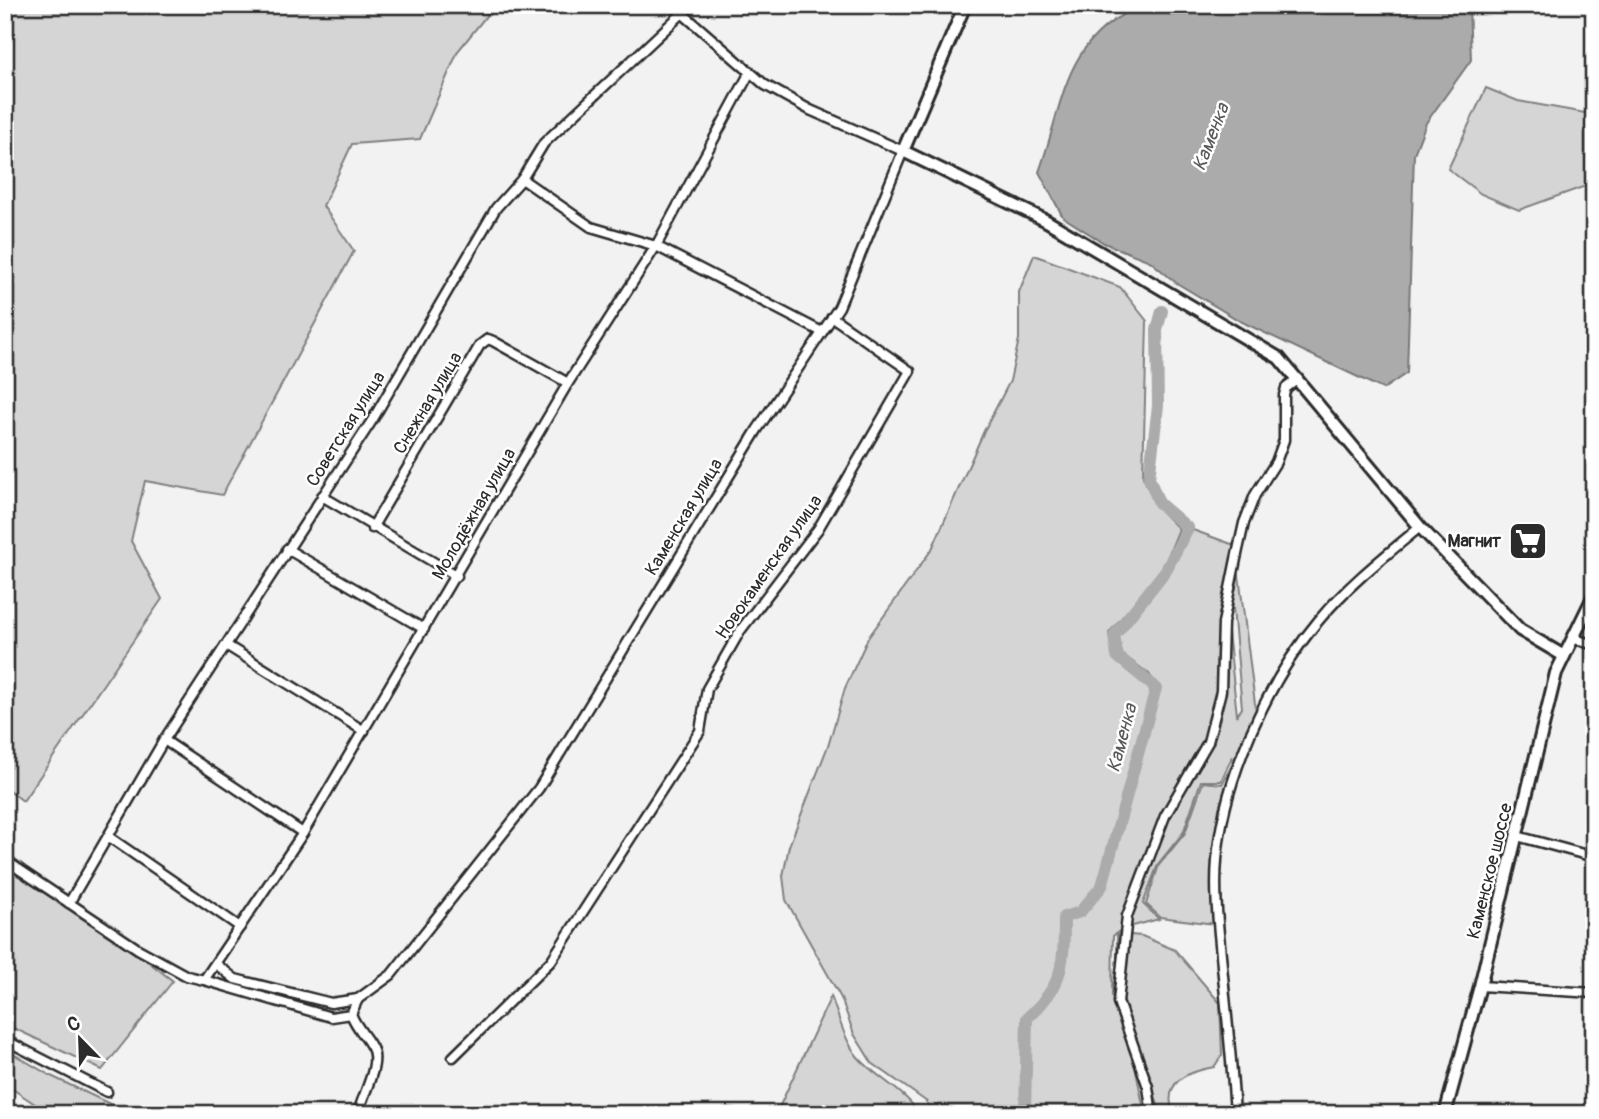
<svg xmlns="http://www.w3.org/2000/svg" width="1599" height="1119" viewBox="0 0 1599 1119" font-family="Pangolin,sans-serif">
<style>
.green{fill:#d5d5d5;stroke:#808080;stroke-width:2;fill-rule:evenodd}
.water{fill:#ababab;stroke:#787878;stroke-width:2}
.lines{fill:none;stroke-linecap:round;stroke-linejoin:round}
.river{stroke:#ababab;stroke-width:12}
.street-casing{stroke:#2b2b2b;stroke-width:13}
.secondary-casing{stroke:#2b2b2b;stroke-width:16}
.street{stroke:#fff;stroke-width:8}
.secondary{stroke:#fff;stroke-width:10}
.labels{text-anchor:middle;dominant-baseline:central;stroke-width:5;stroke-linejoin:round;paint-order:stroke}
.street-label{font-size:18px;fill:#2b2b2b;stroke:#fff}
.poi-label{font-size:18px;font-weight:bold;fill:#2b2b2b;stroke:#fff;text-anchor:end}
.water-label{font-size:19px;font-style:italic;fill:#585858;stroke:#fff}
</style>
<rect width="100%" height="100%" fill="#f2f2f2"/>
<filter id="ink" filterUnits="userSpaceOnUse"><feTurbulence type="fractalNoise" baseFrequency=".0143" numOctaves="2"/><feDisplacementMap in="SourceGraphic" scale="14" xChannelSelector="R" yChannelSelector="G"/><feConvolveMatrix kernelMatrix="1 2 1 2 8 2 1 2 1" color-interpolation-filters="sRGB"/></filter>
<g filter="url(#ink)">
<g class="green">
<path d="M5,5H495L458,51L420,139L352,144L323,206L354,251L222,495L145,481L131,541L162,599L23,801L5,787Z"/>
<path d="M1486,88L1518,101L1585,113L1594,111V183L1519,210L1481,194L1448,169Z"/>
<path d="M1034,255L1120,287L1147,321L1143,477L1156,506L1179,529L1163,568L1109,633L1114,659L1152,689L1099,884L1079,908L1061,915C1061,963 1064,983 1025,1017L1024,1114H929L927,1102L872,1063L854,1034L841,998L786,900L783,876L789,846L829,743L845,688L868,638L932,549L984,431L1010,381L1019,339V292Z"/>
<path d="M1190,529L1237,546L1233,561L1239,575L1256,712L1219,808L1213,869L1215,924L1160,917L1146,904L1159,865L1185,833L1203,782L1222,784L1234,761L1232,757L1221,781H1201L1183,833L1158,864L1143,904L1159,919L1122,929L1113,936L1112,996L1133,1057L1145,1114H1030L1027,1086L1031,1021C1067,986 1067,967 1067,920L1082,915L1104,889L1159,688L1149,674L1122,654L1119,637L1171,570ZM1227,585L1231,586L1242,708L1237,715L1224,594Z"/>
<path d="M5,851L173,981L102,1070L5,1024Z"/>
<path d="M1117,934L1142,936L1175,950L1220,1003L1222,1055L1214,1067C1188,1072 1162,1080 1173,1114H1159L1157,1101L1117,994Z"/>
<path d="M831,996C838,1015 845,1042 858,1057C876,1078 905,1090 919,1114H776Z"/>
<path d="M5,1049L51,1076L131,1114H50L5,1084Z"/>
</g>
<path class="water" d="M1142,5H1469L1471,60L1426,123L1414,154L1407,373L1383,389L1240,321L1175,282L1150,261L1104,243L1063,217L1039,172C1065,100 1062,39 1142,5Z"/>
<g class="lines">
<path class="river" d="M1025,1114L1027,1018C1064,985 1064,964 1064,917L1080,912L1102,886L1156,688L1117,656L1114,636L1166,570L1188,528L1159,503L1149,478L1158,406L1157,330L1162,311"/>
<g class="street-casing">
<g id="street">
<path d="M522,179L591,227L656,246L822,332"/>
<path d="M322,496L457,576"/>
<path d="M372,528L480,345L488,339L493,341L568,383"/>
<path d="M287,549L424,629"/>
<path d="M1572,638L1594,645"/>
<path d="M226,645L364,731"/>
<path d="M164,740L303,833"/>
<path d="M1517,836L1594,857"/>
<path d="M109,837L240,927"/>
<path d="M5,860L138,949L187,976L204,980L303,833L568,383L656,246L749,74"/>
<path d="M69,903L164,740L373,419L496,208L522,179L544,143L691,5"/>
<path d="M216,964L235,979L331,1003L358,999L391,975L539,788L757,430L839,307L903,151L810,110L765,85L682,13"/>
<path d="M204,980L331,1017L351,1014L358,999"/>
<path d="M1480,986L1594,993"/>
<path d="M351,1014C357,1029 366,1036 372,1048C381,1065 362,1095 358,1114"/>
<path d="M5,1040L107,1092"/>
<path d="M453,1057L551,961L700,731L707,689L740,631L818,529L910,371L832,317"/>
<path d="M1152,1114L1148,1087L1118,1002L1127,916L1165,816L1208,742L1221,691L1223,623L1236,559L1244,523L1255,495L1276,462L1284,440V395L1286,388L1298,379"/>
<path d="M1235,1114C1232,1064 1227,1015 1222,966C1219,931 1214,896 1217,860C1223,780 1267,682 1319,620C1348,585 1385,556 1420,527"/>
</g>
</g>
<g class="secondary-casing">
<g id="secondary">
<path d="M965,5L903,151L1045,220L1279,358L1420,527L1520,630L1564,656"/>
<path d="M1445,1114L1480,986L1556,673L1594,595"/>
</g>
</g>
<use href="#street" class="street"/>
<use href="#secondary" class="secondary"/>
</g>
</g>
<defs>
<g id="supermarket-square" transform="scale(2.0125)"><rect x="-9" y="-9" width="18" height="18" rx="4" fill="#2b2b2b" stroke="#fff"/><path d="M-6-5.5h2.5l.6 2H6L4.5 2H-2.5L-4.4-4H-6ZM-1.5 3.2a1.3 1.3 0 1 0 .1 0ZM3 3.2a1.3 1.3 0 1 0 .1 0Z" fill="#fff"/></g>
</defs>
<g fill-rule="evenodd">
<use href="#supermarket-square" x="1528" y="541"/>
</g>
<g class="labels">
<g class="street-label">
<text transform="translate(428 403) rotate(-59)">Снежная улица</text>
<text transform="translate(346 429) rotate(-58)">Советская улица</text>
<text transform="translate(474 514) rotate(-60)">Молодёжная улица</text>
<text transform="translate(684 517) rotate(-59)">Каменская улица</text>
<text transform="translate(769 567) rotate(-55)">Новокаменская улица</text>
<text transform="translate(1490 871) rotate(-76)">Каменское шоссе</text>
</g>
<g class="poi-label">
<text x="1501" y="541">Магнит</text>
</g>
<g class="water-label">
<text transform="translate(1211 137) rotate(-69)">Каменка</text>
<text transform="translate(1122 738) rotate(-75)">Каменка</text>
</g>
</g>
<rect width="1599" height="1119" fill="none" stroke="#fff" stroke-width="28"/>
<rect x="14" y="14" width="1571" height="1091" fill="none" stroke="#2b2b2b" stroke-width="2.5" filter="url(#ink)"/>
<g transform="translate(80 1039) rotate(337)" stroke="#ffffff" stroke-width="5" paint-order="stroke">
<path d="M0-5L12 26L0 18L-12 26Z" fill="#2b2b2b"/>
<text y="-10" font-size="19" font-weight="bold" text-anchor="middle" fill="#2b2b2b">С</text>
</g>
</svg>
